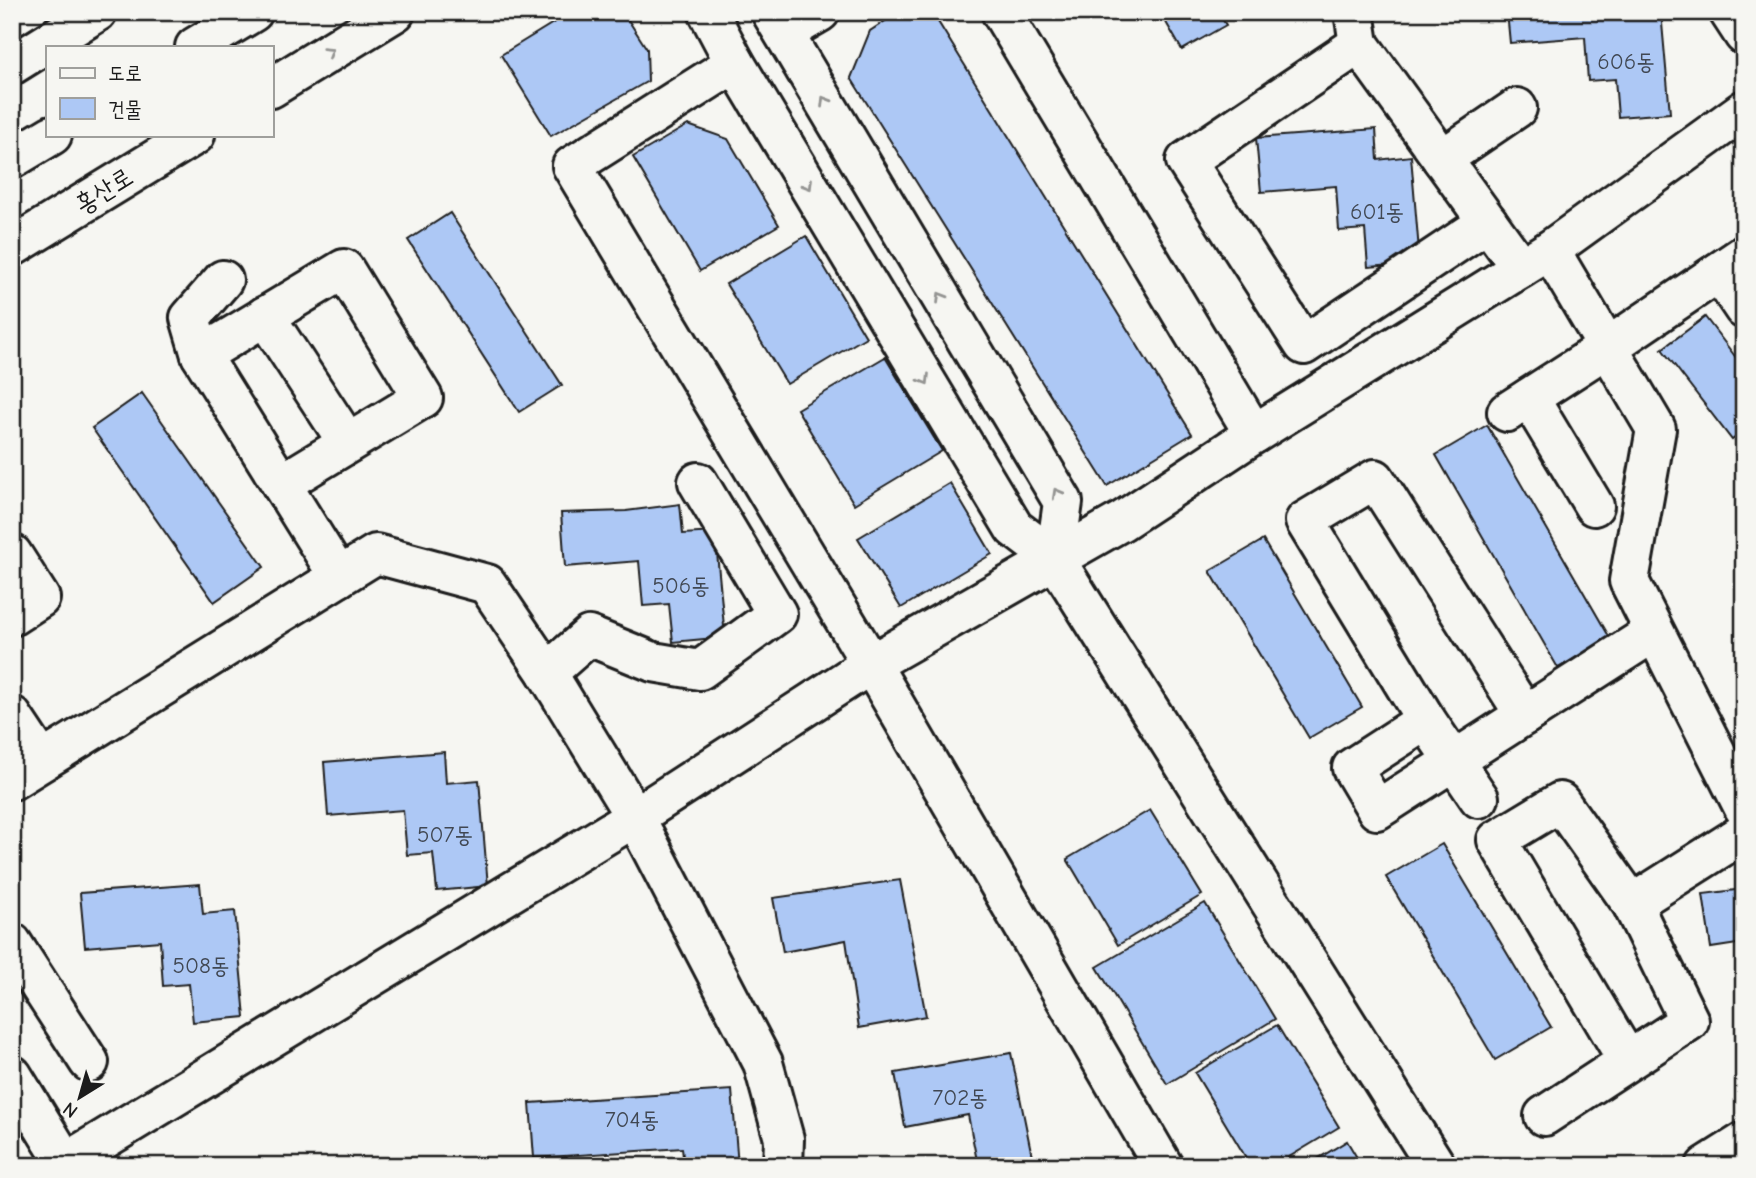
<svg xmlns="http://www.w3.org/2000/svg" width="1756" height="1178" viewBox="0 0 1756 1178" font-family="'Comic Neue','Poor Story',sans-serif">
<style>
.building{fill:#adc8f5;stroke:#1c1c1c;stroke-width:2}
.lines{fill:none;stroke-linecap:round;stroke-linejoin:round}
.minor-casing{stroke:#1c1c1c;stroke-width:44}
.minor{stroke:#f6f6f2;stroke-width:38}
.oneway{stroke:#949492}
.labels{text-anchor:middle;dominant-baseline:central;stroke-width:6;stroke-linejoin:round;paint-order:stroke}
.number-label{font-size:23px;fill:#404752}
.street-label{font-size:26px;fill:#1c1c1c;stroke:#f6f6f2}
</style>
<rect width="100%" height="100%" fill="#f6f6f2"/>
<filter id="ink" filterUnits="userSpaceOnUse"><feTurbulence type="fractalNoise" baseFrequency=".0143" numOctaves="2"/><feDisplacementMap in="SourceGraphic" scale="14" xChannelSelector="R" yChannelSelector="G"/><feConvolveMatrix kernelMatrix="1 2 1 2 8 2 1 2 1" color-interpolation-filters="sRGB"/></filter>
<g filter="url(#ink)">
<g class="building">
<path d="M43,12H58L48,19Z"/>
<path d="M571,12H623L647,49L648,81L551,136L501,55Z"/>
<path d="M899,12H932L1192,434L1107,486L851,78L870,31Z"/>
<path d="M1160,12H1218L1226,25L1182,50Z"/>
<path d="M1507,12H1661L1670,113L1618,117L1615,79L1588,81L1585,37L1510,43Z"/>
<path d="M688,125L728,139L779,225L700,271L633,157Z"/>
<path d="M1376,129L1378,160L1411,156L1420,263L1368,267L1365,229L1339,231L1336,186L1261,192L1256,138Z"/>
<path d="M450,213L562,385L519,412L408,240Z"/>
<path d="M806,236L866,337L787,384L726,284Z"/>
<path d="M1705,317L1744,368V431L1732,440L1662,349Z"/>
<path d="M885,357L942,451L854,504L797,409Z"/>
<path d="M142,393L264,567L214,602L92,428Z"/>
<path d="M1487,425L1610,638L1558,668L1436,455Z"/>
<path d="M950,483L992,554L901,608L858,538Z"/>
<path d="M680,504L683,534L715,532L725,637L673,642L669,604L643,606L639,561L565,567L561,513L626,511Z"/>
<path d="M1263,540L1362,707L1309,738L1210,571Z"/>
<path d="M444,752L446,783L479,780L488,886L437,891L433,853L407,855L403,810L328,816L324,762Z"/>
<path d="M1150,810L1202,895L1118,945L1067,859Z"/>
<path d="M1442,844L1551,1027L1495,1060L1386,877Z"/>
<path d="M900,880L926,1016L859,1028L846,940L783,952L773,898Z"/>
<path d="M200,884L203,914L235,911L245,1017L193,1022L189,984L163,986L160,941L85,947L80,893Z"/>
<path d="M1744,889V943L1711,948L1703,894Z"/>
<path d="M1205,903L1275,1019L1167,1084L1097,967Z"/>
<path d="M1277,1025L1339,1127L1274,1166H1251L1195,1073Z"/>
<path d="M1011,1053L1034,1166H978L968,1115L905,1127L895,1073Z"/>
<path d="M732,1090L738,1166H684L682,1148L534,1158L530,1103Z"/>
<path d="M1347,1141L1362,1166H1306Z"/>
</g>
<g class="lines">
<g class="minor-casing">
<g id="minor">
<path d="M708,12L735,63L1014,528L1055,559L1436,1166"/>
<path d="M771,12L1063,502L1055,559"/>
<path d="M1001,12L1254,434"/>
<path d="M1354,12L1359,44L1521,268"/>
<path d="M1729,12L1744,35"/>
<path d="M784,33L820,12"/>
<path d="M1359,44L1186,161L1304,345L1488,222"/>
<path d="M195,47L253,12"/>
<path d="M735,63L572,166L871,664L1163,1166"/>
<path d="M12,65L97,12"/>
<path d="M271,88L395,12"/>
<path d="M12,159L52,135"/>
<path d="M1442,159L1517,108"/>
<path d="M12,247L195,135"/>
<path d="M1550,250L1656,429L1629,581L1744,808"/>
<path d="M1719,272L1744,309"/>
<path d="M223,280L190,318L201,355L339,577"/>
<path d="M265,316L348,443"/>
<path d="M201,355L344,269L423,398L281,484"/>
<path d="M1529,398L1594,506"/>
<path d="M1507,412L1608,347L1744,255"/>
<path d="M12,554L40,598L12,616"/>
<path d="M547,673L589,636L653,662L700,670L777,614L698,482"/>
<path d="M12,716L42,761"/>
<path d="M1426,720L1352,768L1377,810L1654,632"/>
<path d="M12,780L376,554L487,584L547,673L635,817L763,1063L784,1139L783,1166"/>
<path d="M1479,798L1426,720L1305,521L1375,479L1525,715"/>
<path d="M1632,904L1744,833"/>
<path d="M12,943L89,1062"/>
<path d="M12,1075L65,1162"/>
<path d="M1544,1116L1689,1021L1632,904L1560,802L1497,840L1628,1061"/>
<path d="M60,1166L635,817L871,664L1122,521L1254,434L1550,250L1744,110"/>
<path d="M1706,1166L1744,1142"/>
</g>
</g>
<use href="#minor" class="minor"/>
</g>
<defs><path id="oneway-chevron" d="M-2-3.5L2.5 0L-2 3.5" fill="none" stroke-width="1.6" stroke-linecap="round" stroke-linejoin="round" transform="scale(1.75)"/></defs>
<g class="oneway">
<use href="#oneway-chevron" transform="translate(329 52) rotate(-32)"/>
<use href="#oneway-chevron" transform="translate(825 101) rotate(-121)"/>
<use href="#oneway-chevron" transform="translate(808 185) rotate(59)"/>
<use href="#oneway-chevron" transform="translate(941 297) rotate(-121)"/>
<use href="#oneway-chevron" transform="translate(925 380) rotate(59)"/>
<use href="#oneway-chevron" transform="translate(1057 493) rotate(-119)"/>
</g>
</g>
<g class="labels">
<g class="number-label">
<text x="1626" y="61">606동</text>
<text x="1377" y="211">601동</text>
<text x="681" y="585">506동</text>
<text x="445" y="834">507동</text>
<text x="201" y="965">508동</text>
<text x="960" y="1097">702동</text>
<text x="632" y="1119">704동</text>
</g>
<g class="street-label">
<text transform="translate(104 191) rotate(-32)">홍산로</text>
</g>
</g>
<rect width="1756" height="1178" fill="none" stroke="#f6f6f2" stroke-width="42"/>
<rect x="21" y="21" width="1714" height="1136" fill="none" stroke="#1c1c1c" stroke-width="2.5" filter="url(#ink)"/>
<rect x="46" y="46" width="228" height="91" fill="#f6f6f2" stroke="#9f9f9c" stroke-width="2"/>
<rect x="60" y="68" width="35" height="10" fill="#f6f6f2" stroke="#9f9f9c" stroke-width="2"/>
<text x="108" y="80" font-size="21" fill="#1c1c1c">도로</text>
<rect x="60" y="98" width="35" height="21" fill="#adc8f5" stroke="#9f9f9c" stroke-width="2"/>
<text x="108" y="116" font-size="21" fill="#1c1c1c">건물</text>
<g transform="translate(80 1097) rotate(217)" stroke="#f6f6f2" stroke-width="5" paint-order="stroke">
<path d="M0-5L12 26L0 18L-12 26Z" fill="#1c1c1c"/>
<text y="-10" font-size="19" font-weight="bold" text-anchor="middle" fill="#1c1c1c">N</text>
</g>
</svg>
